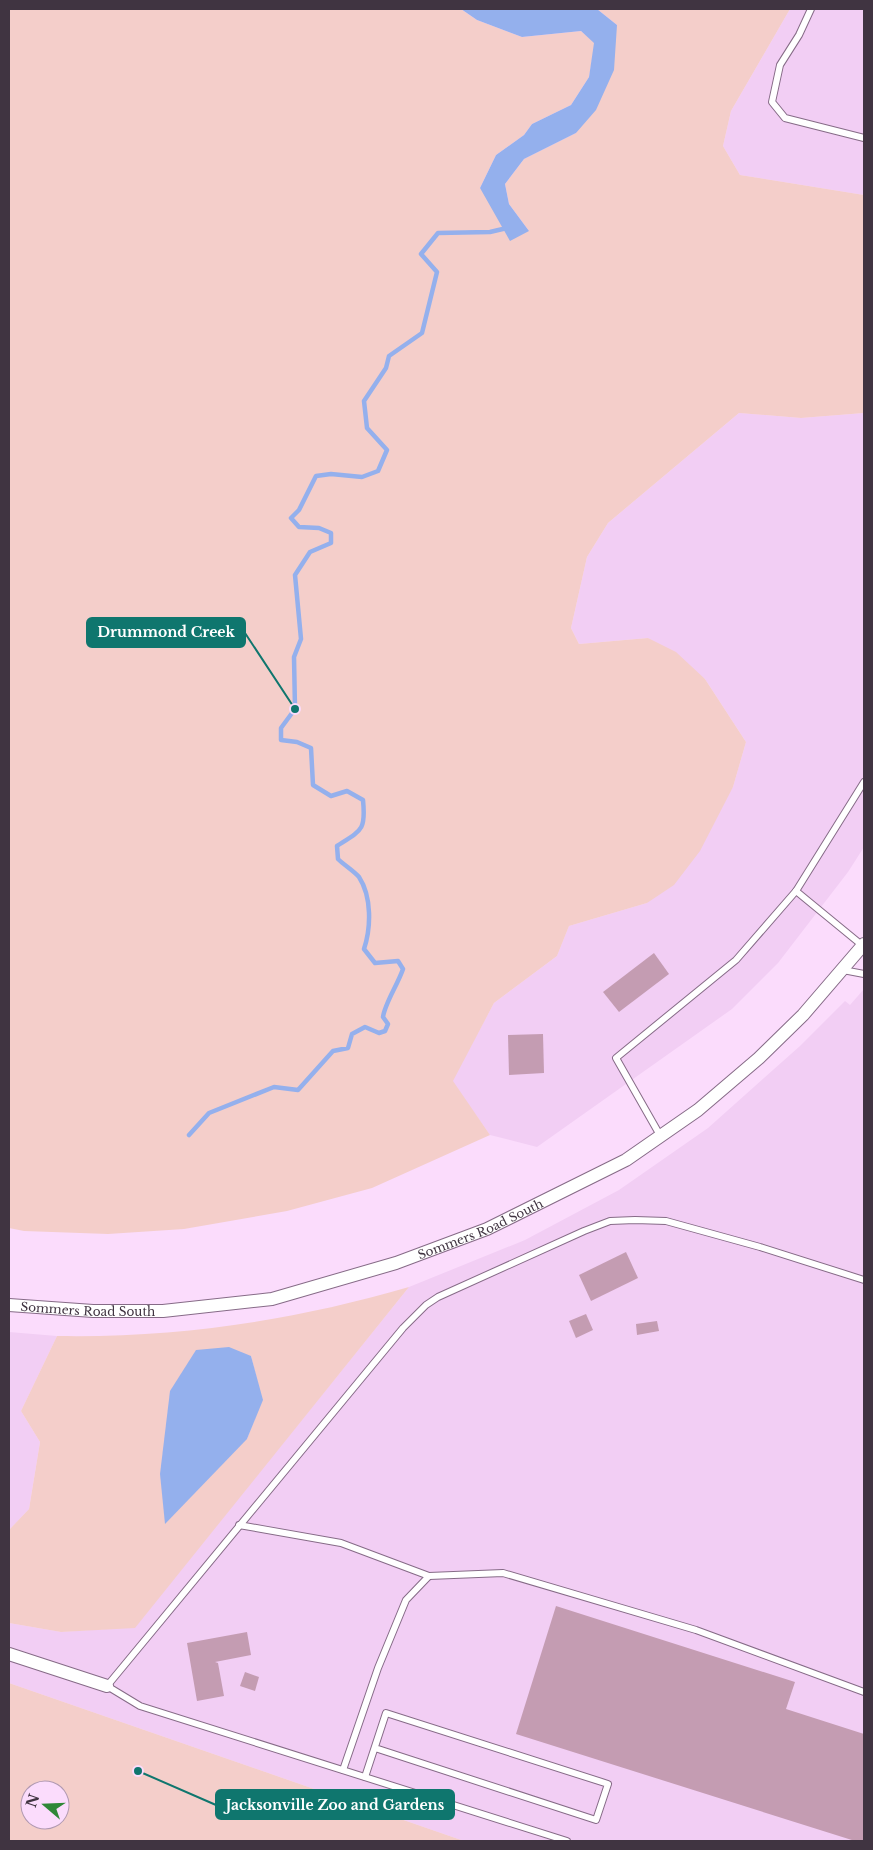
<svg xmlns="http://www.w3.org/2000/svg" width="873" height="1850" viewBox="0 0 873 1850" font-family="'Libre Baskerville',serif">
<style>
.built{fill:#f2cef4}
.green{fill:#f4ceca;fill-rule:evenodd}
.water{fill:#94b0ed}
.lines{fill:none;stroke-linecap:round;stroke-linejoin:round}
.stream{stroke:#94b0ed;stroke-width:4.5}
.building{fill:#c49cb2}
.service-casing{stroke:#866b87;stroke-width:8}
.minor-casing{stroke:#866b87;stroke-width:14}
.service{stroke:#fff;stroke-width:6}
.minor{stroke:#fff;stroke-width:12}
.labels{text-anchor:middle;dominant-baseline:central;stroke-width:4;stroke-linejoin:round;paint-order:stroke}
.street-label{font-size:12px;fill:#403441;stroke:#fbdcfc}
.leader{fill:none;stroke:#0f766e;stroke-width:2}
.callout-dot{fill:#0f766e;stroke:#fbdcfc;stroke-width:2}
.callout{fill:#0f766e;stroke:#0f766e;stroke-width:2}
.callout-label{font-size:14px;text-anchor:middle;font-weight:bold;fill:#fff}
</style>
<rect width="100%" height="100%" fill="#fbdcfc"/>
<g class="built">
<path d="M790,9H864V195L740,175L723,146L731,111Z"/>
<path d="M739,413L801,418L864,413V847L848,872L778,963L732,1009L537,1147L490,1135L452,1081L494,1003L557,956L569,926L647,903L733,787L746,742L705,679L648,638L579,644L571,628L587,557L608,523Z"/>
<path d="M864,989V1841H464L9,1683V1623L61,1632L135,1627L409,1287L525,1240L619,1190L708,1128L800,1046L845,1001L850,1005Z"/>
<path d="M9,1332L57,1336L21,1411L40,1442L29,1509L9,1530Z"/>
</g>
<g class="green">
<path d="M9,9H461L477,20L522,37L581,31L595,43L589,77L571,105L532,124L524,135L496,155L480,188L529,231L509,204L505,184L524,159L576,133L617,25L597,9H790L731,111L723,146L740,175L864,195V413L801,418L739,413L608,523L587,557L571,628L579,644L648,638L676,652L705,679L746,742L733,787L700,851L674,885L647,903L569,926L557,956L494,1003L453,1081L490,1135L372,1188L287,1211L184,1229L108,1234L24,1231L9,1228Z"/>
<path d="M409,1287L135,1628L61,1632L9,1623V1530L29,1509L40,1442L21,1411L57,1336C180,1338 291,1321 409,1287ZM251,1356L262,1400L247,1439Z"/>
<path d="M9,1683L464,1841H9ZM30,1790H60V1820H30Z"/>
</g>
<g class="water">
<path d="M461,9H597L617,25L614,70L596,110L576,133L524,159L505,184L509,204L529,231L510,241L480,188L496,155L524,135L532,124L571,105L589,77L594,43L581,31L522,37L477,20Z"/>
<path d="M229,1347L251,1356L263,1400L247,1439L165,1524L160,1474L170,1391L196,1350Z"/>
</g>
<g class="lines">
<path class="stream" d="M189,1135L209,1113L274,1087L298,1090L333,1051L348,1048L352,1034L365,1027L379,1033L385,1031L388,1024L383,1017C385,1003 398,984 403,969L398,961L375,963L364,949C371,928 372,897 359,877C354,871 344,865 338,859L337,846C362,830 366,830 363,800L347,791L331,796L313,785L311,748L297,742L281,740V728L295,709L294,657L301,639L295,575L310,552L331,543V533L319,528L299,527L291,518L299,510L316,476L331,474L362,477L378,471L387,450L367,428L364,401L386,368L389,356L422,333L437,272L421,254L438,233L490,232L507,228"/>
</g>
<g class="building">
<path d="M654,953L669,974L619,1012L603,992Z"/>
<path d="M543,1034L544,1073L509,1075L508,1035Z"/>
<path d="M626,1252L638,1278L591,1301L579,1275Z"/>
<path d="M586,1314L593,1330L576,1338L569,1321Z"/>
<path d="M657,1321L659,1331L637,1335L636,1324Z"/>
<path d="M556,1606L795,1682L786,1709L864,1734V1841H855L516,1734Z"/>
<path d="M247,1632L251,1655L215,1662L218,1663L224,1696L197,1701L187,1643Z"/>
<path d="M245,1672L259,1677L255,1691L240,1686Z"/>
</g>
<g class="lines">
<g class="service-casing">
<g id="service">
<path d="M811,9L799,35L780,65L772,102L785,118L864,138"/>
<path d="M796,891L863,946"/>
<path d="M843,970L864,974"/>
<path d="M661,1137L616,1058L736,960L796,891L864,782"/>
<path d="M239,1525L341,1543L429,1576"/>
<path d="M343,1770L378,1668L406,1600L429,1576L503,1573L696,1630L864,1692"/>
<path d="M365,1777L386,1713L608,1784L596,1820L375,1748"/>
<path d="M567,1841L140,1706L107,1686L403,1328L426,1305L438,1297L584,1231L610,1221L635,1220L666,1221L760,1247L864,1280"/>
</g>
</g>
<g class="minor-casing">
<g id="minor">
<path id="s1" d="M9,1305L93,1311H163L272,1299L396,1263L487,1229L626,1160L698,1110L759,1058L803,1015L864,944"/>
<path d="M9,1654L107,1686"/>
</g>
</g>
<use href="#service" class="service"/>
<use href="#minor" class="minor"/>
</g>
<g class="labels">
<g class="street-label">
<text stroke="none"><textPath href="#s1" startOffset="484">Sommers Road South</textPath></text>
<text stroke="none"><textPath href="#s1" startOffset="79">Sommers Road South</textPath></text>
</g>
</g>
<path class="leader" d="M295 709L245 633M138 1771L216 1805"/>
<g class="callout-dot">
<circle cx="295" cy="709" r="5"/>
<circle cx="138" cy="1771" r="5"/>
</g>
<g class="callout">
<rect x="87" y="618" width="158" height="29" rx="5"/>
<rect x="216" y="1790" width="238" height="29" rx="5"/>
</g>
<g class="callout-label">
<text x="166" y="637">Drummond Creek</text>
<text x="335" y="1810">Jacksonville Zoo and Gardens</text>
</g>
<rect width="873" height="1850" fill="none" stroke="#403441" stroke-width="20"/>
<g transform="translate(45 1805) rotate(289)"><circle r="24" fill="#fbdcfc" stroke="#b099b1"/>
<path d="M0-4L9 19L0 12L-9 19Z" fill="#2f8737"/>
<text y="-8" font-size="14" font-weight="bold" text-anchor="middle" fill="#403441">N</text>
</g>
</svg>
